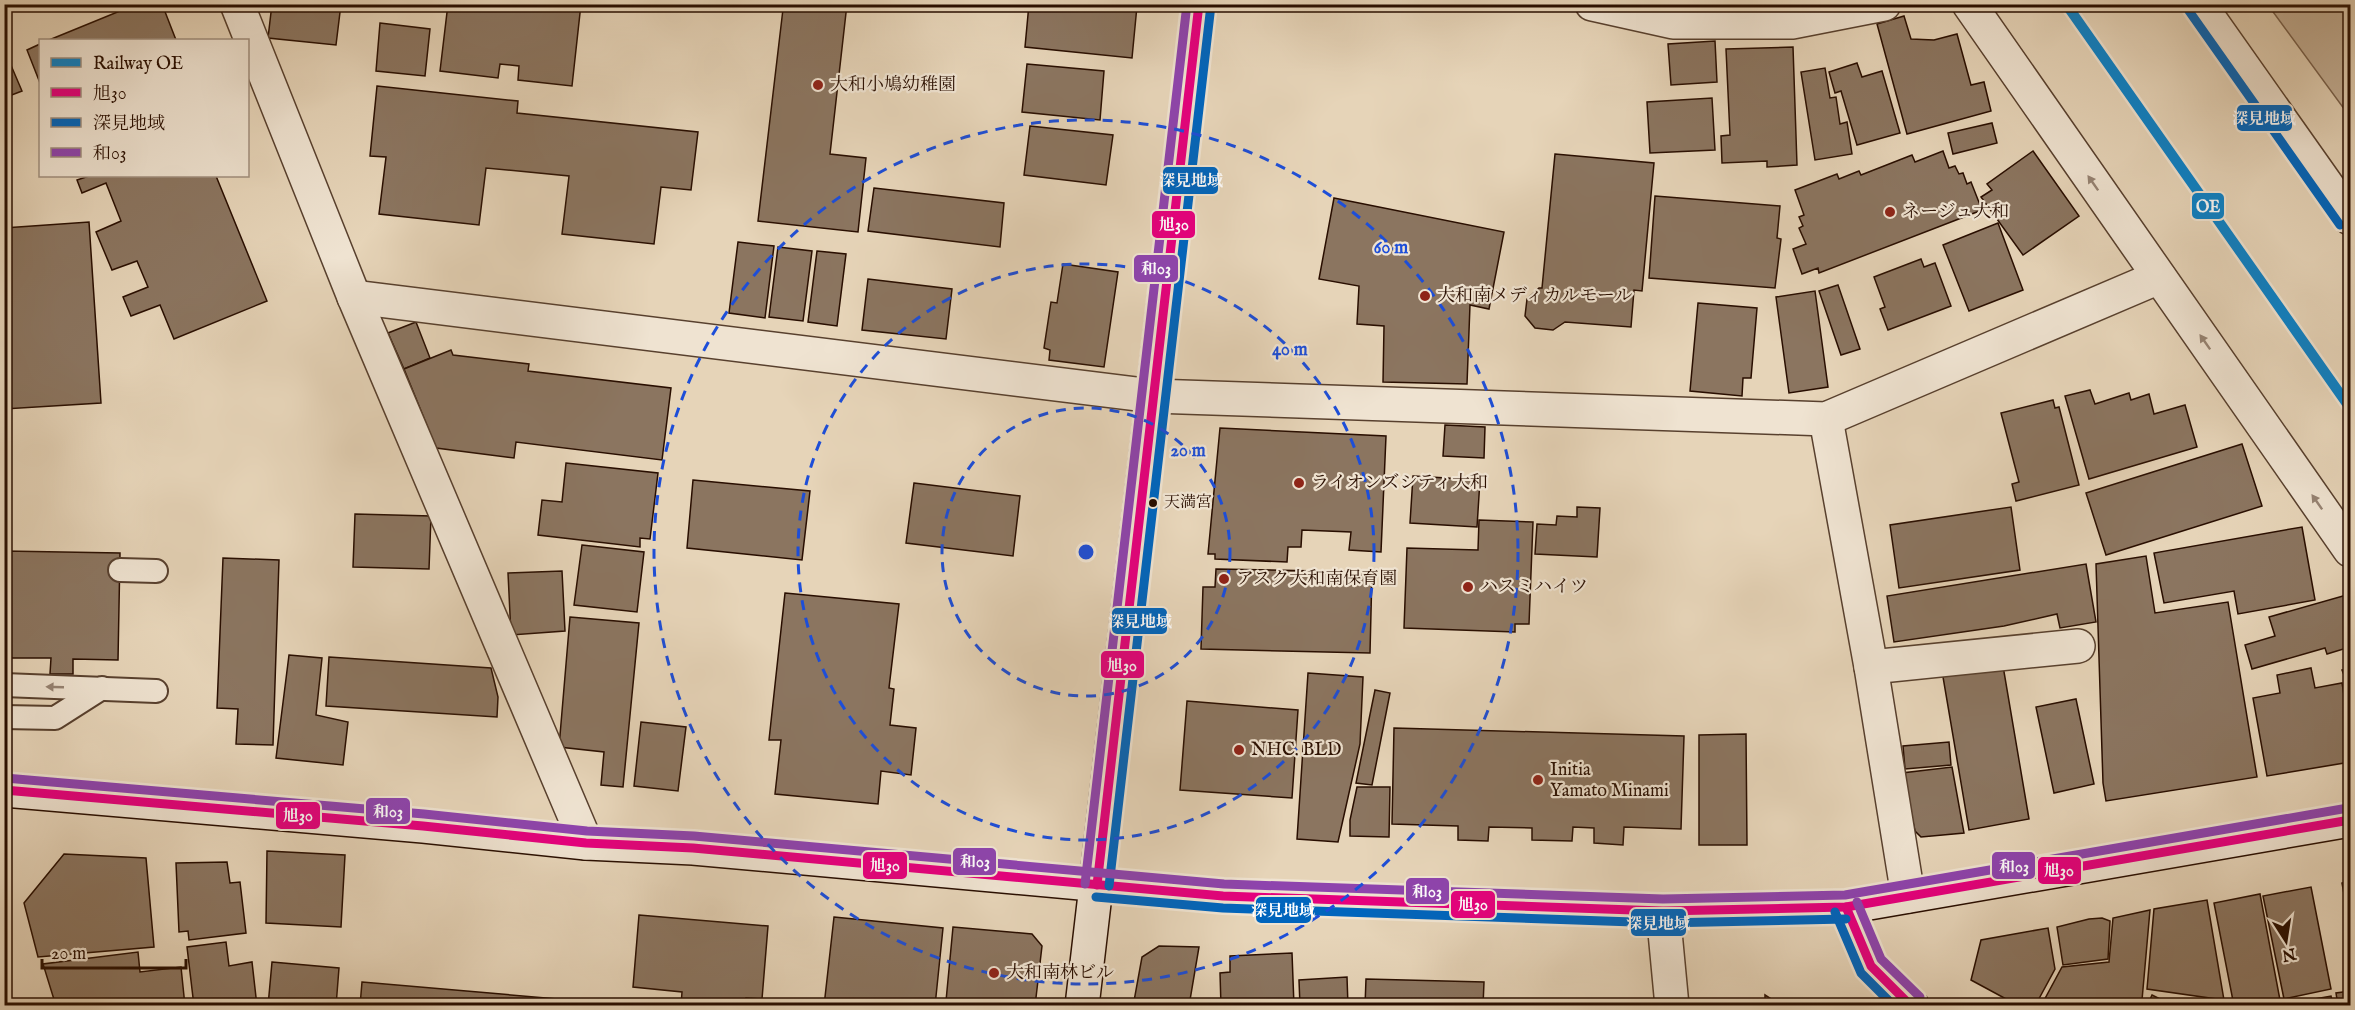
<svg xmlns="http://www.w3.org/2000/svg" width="2355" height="1010" viewBox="0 0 2355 1010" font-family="'IM FELL English','Noto Serif JP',serif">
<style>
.green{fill:#c6b299;stroke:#78604c;stroke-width:1.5}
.building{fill:#8b7560;stroke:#290e00;stroke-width:1.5}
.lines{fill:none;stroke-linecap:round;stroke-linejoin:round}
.lane-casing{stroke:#58402e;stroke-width:26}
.street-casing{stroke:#58402e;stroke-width:36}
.secondary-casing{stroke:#290e00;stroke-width:36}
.lane{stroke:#efe3d1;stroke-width:22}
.street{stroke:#efe3d1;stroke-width:33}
.secondary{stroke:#efe3d1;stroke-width:33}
.bus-1-casing{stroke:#efe3d1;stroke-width:14}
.bus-2-casing{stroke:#efe3d1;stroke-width:14}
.bus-3-casing{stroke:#efe3d1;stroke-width:14}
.bus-1{stroke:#e5007d;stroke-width:9}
.bus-2{stroke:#0065bd;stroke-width:9}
.bus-3{stroke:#8e44ad;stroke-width:9}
.rail-1-casing{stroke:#efe3d1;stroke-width:15}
.rail-1{stroke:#0d82c7;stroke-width:10}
.oneway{fill:#968373}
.ring{fill:none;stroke:#1d4ed8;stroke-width:3;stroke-dasharray:10 8}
.poi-dot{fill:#8f2418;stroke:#efe3d1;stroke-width:2}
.bus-dot{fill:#290e00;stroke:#efe3d1;stroke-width:2}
.labels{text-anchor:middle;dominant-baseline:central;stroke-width:4.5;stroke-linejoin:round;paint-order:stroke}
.bus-label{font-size:16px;fill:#290e00;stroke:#efe3d1;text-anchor:start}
.poi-label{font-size:18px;fill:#290e00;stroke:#efe3d1;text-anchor:start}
.centre{fill:#1d4ed8;stroke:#efe3d1;stroke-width:3}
.ring-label{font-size:18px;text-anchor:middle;font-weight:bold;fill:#1d4ed8;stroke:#efe3d1;stroke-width:4.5;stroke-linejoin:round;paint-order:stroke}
.line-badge{stroke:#efe3d1;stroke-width:2}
.badge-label{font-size:16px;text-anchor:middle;font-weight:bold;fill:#fff}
</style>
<rect width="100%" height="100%" fill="#e6d4b8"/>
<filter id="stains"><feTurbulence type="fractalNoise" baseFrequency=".00333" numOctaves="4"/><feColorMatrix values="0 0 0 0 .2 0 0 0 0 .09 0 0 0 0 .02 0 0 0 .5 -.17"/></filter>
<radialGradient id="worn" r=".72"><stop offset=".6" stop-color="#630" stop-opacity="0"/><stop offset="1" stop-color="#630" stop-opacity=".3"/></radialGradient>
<path class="green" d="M2268,5H2350V117Z"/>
<g class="building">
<path d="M4,4H27L7,12Z"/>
<path d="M137,4H162L176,40H49Z"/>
<path d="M272,4H341L336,45L268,38Z"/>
<path d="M448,4H581L572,86L518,80L519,66L500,64L498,78L440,71Z"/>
<path d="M766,4H847L830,154L866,158L858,232L758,221L783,9L766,7Z"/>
<path d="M1029,4L1137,6L1132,58L1025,47Z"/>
<path d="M1904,16L1911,39L1934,40L1957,34L1971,85L1984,82L1991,111L1907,134L1877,24Z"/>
<path d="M380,23L430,29L425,76L376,71Z"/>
<path d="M1715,41L1717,82L1671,85L1668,44Z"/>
<path d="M40,44V83L27,50Z"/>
<path d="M1793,47L1797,165L1767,167V161L1722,163L1721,136L1730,135L1726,49Z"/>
<path d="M4,49L22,91L4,98Z"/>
<path d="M1857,63L1862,77L1882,71L1900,133L1857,145L1841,91L1835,93L1829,72Z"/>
<path d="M1027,64L1104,71L1100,120L1022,112Z"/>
<path d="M1825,68L1830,98L1836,97L1840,124L1847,122L1852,154L1815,160L1801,72Z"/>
<path d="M377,86L518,101L517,113L698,132L691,190L661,187L654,244L562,234L569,176L486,168L479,225L379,214L386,157L370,156Z"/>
<path d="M1712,98L1715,150L1650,153L1647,102Z"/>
<path d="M1992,123L1997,143L1953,154L1948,133Z"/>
<path d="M1030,126L1113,135L1106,185L1024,175Z"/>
<path d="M1943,151L1949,168L1955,166L1959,174L1963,173L1967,184L1971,182L1982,210L1819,273L1818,268L1802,274L1793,249L1806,244L1799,228L1803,226L1799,217L1804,215L1795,190L1837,174L1839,179L1859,171L1861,175L1912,155L1915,162Z"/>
<path d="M2033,151L2079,216L2023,255L1981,197L1992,190L1987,184Z"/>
<path d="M1555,154L1654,163L1642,291L1634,290L1631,327L1565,322L1553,330L1535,328L1525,316L1527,299L1539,288H1542Z"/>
<path d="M89,176H216L267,301L174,339L160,305L131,316L123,297L148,287L137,261L112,270L96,232L121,221L106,183L82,193L77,180Z"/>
<path d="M874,188L1004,203L1000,247L868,231Z"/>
<path d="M1655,196L1780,206L1777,238L1781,239L1775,288L1649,278Z"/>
<path d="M1334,198L1504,232L1489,309L1470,305L1467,384L1383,382L1384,326L1357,324L1359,286L1319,279Z"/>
<path d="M89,222L101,403L4,409V228Z"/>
<path d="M1998,223L2023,290L1969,311L1943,245Z"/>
<path d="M738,242L774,246L765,318L729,313Z"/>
<path d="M778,247L812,251L803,321L769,317Z"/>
<path d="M817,251L846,254L837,326L808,322Z"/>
<path d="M1921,259L1924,267L1935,263L1951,306L1888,330L1880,309L1885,307L1874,277Z"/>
<path d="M1063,264L1118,272L1104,367L1049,360L1050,350L1044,348L1051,302L1057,303Z"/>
<path d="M868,279L952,289L946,339L862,330Z"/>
<path d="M1838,285L1860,349L1841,355L1819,291Z"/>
<path d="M1815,291L1828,387L1789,393L1776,297Z"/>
<path d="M1698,303L1757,308L1751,378H1743L1742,396L1690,391Z"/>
<path d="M416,322L430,358L404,369L388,333Z"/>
<path d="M451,350L453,355L529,364L528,371L671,388L662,460L516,442L514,458L436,448L404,369Z"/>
<path d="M2090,390L2095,404L2129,393L2131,400L2149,394L2154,414L2185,405L2197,447L2089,479L2065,396Z"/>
<path d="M2053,400L2055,408L2059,407L2079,485L2016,501L2012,484L2019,482L2001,413Z"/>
<path d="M1445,425L1485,427L1484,458L1443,456Z"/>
<path d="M1220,428L1386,436L1381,552L1349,550L1351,532L1302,530L1301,547H1288L1287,562L1215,559V554H1208Z"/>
<path d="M2242,444L2262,506L2106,555L2086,493Z"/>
<path d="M566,463L658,473L650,539L640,538V547L538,535L542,500L562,502Z"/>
<path d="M1413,476L1480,480L1477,527L1410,523Z"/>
<path d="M693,480L810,491L802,560L687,548Z"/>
<path d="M914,483L1020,496L1013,556L906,543Z"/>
<path d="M1577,507L1600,508L1597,557L1535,554L1537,524L1556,525L1557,516L1577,517Z"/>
<path d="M2011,507L2020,570L1899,588L1890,525Z"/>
<path d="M355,514L431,516L429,569L353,567Z"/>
<path d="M1479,520L1533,522L1529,624H1515V632L1404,628L1407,548L1478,550Z"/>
<path d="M2302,527L2315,600L2238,614L2234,591L2164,603L2154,553Z"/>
<path d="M582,545L644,552L637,612L574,605Z"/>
<path d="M4,551L120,553L118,660L73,659V674H50L51,658H4Z"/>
<path d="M2146,556L2155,613L2228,602L2257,777L2106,801L2103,783L2096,564Z"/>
<path d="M223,558L279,560L273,745L236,744L238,709L217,708Z"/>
<path d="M2086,564L2096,622L2060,628L2057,614L2004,626L1894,642L1887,596Z"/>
<path d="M1216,569L1372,572L1370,653L1201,649L1203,587H1215Z"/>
<path d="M562,571L565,631L511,635L508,573Z"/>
<path d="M785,593L899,604L889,688L894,689L890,725L916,728L911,775L881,771L878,804L775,794L781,740H769Z"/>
<path d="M2350,594V647L2327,654L2325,648L2252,669L2245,645L2275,636L2269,617Z"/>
<path d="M570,617L639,623L623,787L601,785L604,752L559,747Z"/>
<path d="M289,655L322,658L316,715L348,722L343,765L276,758Z"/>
<path d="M329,657L491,668L498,697L497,717L326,706Z"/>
<path d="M2002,660L2029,819L1969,830L1942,671Z"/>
<path d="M2311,668L2315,688L2342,683L2350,733V762L2267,776L2253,698L2280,693L2277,675Z"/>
<path d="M2350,668V690L2342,670Z"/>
<path d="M1308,673L1363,677L1360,744L1338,842L1297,839Z"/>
<path d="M1375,690L1390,693L1372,785L1356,783Z"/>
<path d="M2076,699L2094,784L2054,793L2036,707Z"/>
<path d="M1187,701L1298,710L1292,798L1180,790Z"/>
<path d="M641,722L686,727L678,791L634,786Z"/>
<path d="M1394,728L1684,736L1681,829L1624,827L1623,845L1594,843V828L1573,827L1572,841L1532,840V828L1489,827L1488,841L1458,840V826L1392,824Z"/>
<path d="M1746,734L1747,845H1699V735Z"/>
<path d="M1949,742L1951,765L1905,769L1903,746Z"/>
<path d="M1952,767L1964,833L1921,837L1915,831L1902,773Z"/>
<path d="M1357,787H1390L1389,837L1350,836V820Z"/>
<path d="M267,851L345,855L341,927L266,923Z"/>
<path d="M64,854L146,858L154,947L38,957L24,903Z"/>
<path d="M227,862L230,883L240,882L246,933L189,940L188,931L179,932L176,863Z"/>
<path d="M2350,881V927L2342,883Z"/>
<path d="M2311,887L2331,989L2284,999L2263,896Z"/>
<path d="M2260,894L2280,1000L2253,1006H2234L2214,903Z"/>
<path d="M2207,900L2224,1000L2147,989L2154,909Z"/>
<path d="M2150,910L2142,1000L2140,1006H2041L2062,967L2109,962L2113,918Z"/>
<path d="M639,915L768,926L762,999L746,998L745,1006H681L682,992L633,987Z"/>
<path d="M834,917L943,928L935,1006H824Z"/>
<path d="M2102,918L2110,921L2108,959L2063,965L2057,927L2089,919Z"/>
<path d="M953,927L1032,934L1042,946L1035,1006H986L946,1001Z"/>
<path d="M2048,928L2055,969L2035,1006H2019L1971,980L1981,940Z"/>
<path d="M226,942L229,966L252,962L257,1006H194L187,947Z"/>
<path d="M1159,946L1199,947L1189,1006L1134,1001L1142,957Z"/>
<path d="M138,952L140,972L181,967L185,1006H56L43,964Z"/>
<path d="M1292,953L1294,1006H1221L1220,973L1230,972V956Z"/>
<path d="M272,962L339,968L336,1006H268Z"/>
<path d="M1347,977L1348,1006H1300L1299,980Z"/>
<path d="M1366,979L1484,982L1483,1006H1365Z"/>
<path d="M362,982L616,1004L360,1006Z"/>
<path d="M2350,991V1006H2338L2336,993Z"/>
<path d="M1765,995L1782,1006H1765Z"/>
<path d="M2152,995L2174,1006H2147Z"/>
<path d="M2331,996L2333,1006H2274Z"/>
</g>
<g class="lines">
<g class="lane-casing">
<g id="lane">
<path d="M120,570L156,571"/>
<path d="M4,685L156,691"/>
<path d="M4,717L55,718L102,688"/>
</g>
</g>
<g class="street-casing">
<g id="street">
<path d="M237,4L354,297L586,843"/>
<path d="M1592,4L1673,22H1792L1884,4"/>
<path d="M1969,4L2350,550"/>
<path d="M2199,4L2350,218"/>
<path d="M354,297L1153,396L1826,419L2159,277"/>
<path d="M1826,419L1871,667L1908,896"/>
<path d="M1871,667L2078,646"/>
<path d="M1846,907L1871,966L1912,1006"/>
<path d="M1663,911L1672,1006"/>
</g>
</g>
<g class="secondary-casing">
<g id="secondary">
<path d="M4,790L423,826L586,843L693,848L1223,896L1663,911L1846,907L2350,820"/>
<path d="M1082,1006L1199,4"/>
</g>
</g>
<use href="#lane" class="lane"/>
<use href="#street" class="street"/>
<use href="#secondary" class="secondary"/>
<g class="bus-1-casing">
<g id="bus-1">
<path d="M4,790L423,826L586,843L693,848L1223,896L1663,911L1846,907L2350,820"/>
<path d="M1097,885L1199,4"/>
<path d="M1846,907L1871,966L1911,1006"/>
</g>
</g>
<g class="bus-2-casing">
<g id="bus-2">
<path d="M2189,11L2340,225"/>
<path d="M1109,886L1211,5"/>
<path d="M1096,897L1223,908L1663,923L1846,919"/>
<path d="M1835,912L1861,973L1894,1006"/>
</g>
</g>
<g class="bus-3-casing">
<g id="bus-3">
<path d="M5,778L424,814L587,831L694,836L1224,884L1663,899L1845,895L2348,808"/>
<path d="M1085,884L1187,4"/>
<path d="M1857,902L1881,959L1920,997"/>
</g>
</g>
<use href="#bus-1" class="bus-1"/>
<use href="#bus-2" class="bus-2"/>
<use href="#bus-3" class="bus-3"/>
<g class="rail-1-casing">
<path id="rail-1" d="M2066,4L2350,408"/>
</g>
<use href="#rail-1" class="rail-1"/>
</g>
<defs><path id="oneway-solid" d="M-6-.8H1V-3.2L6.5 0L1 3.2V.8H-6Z" transform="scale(1.5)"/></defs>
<g class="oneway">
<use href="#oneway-solid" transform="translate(2093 183) rotate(-125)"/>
<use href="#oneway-solid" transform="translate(2205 342) rotate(-125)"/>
<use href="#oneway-solid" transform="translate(2317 502) rotate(-125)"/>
<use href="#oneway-solid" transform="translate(55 687) rotate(-178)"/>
</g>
<g class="ring">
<circle cx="1086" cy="552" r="144"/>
<circle cx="1086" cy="552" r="288"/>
<circle cx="1086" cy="552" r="432"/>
</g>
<g class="poi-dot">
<circle cx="818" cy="85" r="6"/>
<circle cx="1890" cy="212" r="6"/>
<circle cx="1425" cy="296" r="6"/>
<circle cx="1299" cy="483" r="6"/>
<circle cx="1224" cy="579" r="6"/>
<circle cx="1468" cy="587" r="6"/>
<circle cx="1239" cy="750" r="6"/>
<circle cx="1538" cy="780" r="6"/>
<circle cx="994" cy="973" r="6"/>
</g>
<circle class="bus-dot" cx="1153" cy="503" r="5"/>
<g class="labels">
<g class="bus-label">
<text x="1164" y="503">天満宮</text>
</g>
<g class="poi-label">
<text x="830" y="85">大和小鳩幼稚園</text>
<text x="1902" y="212">ネージュ大和</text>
<text x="1437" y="296">大和南メディカルモール</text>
<text x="1311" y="483">ライオンズシティ大和</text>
<text x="1236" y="579">アスク大和南保育園</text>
<text x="1480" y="587">ハスミハイツ</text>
<text x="1251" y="750">NHC. BLD</text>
<text x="1550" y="770">Initia<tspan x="1550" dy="21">Yamato Minami</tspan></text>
<text x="1006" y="973">大和南林ビル</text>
</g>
</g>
<circle cx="1086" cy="552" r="9" class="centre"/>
<g class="ring-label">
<text x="1391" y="253">60 m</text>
<text x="1290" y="355">40 m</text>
<text x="1188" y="456">20 m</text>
</g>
<g class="line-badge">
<rect x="2236" y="104" width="57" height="28" rx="6" fill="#0065bd"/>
<rect x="1162" y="166" width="57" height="29" rx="6" fill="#0065bd"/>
<rect x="2191" y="192" width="34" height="28" rx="6" fill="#0d82c7"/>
<rect x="1151" y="210" width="45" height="29" rx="6" fill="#e5007d"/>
<rect x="1133" y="254" width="46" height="29" rx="6" fill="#8e44ad"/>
<rect x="1111" y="607" width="57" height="28" rx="6" fill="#0065bd"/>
<rect x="1100" y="650" width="45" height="29" rx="6" fill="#e5007d"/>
<rect x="365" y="797" width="46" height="28" rx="6" fill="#8e44ad"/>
<rect x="275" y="801" width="46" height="29" rx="6" fill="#e5007d"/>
<rect x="952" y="847" width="45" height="29" rx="6" fill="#8e44ad"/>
<rect x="862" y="851" width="46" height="29" rx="6" fill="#e5007d"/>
<rect x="1991" y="851" width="45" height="29" rx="6" fill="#8e44ad"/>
<rect x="2037" y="856" width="45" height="29" rx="6" fill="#e5007d"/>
<rect x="1405" y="877" width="45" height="28" rx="6" fill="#8e44ad"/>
<rect x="1450" y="890" width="46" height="29" rx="6" fill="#e5007d"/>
<rect x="1255" y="896" width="57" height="28" rx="6" fill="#0065bd"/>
<rect x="1630" y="908" width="57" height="29" rx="6" fill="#0065bd"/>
</g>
<g class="badge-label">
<text x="2264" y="124">深見地域</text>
<text x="1191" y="186">深見地域</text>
<text x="2208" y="212">OE</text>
<text x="1174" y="230">旭30</text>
<text x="1156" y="274">和03</text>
<text x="1140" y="627">深見地域</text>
<text x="1122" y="671">旭30</text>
<text x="388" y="817">和03</text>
<text x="298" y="821">旭30</text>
<text x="975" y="867">和03</text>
<text x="885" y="871">旭30</text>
<text x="2014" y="872">和03</text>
<text x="2059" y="876">旭30</text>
<text x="1427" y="897">和03</text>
<text x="1473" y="910">旭30</text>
<text x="1283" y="916">深見地域</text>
<text x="1658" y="929">深見地域</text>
</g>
<rect width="2355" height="1010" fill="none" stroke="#e6d4b8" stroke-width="24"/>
<rect x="6" y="6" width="2343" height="998" fill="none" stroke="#290e00" stroke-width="3"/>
<rect x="12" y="12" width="2331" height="986" fill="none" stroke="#290e00" stroke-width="1.5"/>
<rect x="39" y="39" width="210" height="138" fill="#efe3d1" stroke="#a08e7d" stroke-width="1.5"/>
<rect x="51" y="58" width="30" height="9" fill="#0d82c7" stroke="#a08e7d" stroke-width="1.5"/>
<text x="93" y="69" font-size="18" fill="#290e00">Railway OE</text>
<rect x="51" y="88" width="30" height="9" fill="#e5007d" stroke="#a08e7d" stroke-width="1.5"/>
<text x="93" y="99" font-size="18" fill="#290e00">旭30</text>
<rect x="51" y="118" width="30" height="9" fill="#0065bd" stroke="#a08e7d" stroke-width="1.5"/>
<text x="93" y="129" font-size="18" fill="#290e00">深見地域</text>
<rect x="51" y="148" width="30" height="9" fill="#8e44ad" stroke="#a08e7d" stroke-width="1.5"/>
<text x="93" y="159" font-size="18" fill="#290e00">和03</text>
<g transform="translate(2286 941) rotate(168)" stroke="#efe3d1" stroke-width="4.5" paint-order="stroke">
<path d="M0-4.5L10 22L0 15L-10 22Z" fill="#290e00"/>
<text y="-9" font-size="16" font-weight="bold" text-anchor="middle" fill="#290e00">N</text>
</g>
<path d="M42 959v9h144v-9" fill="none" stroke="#290e00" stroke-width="3"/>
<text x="51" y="959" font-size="18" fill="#290e00" stroke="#efe3d1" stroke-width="4.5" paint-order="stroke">20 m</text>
<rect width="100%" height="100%" filter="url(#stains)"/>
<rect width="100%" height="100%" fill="url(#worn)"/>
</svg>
